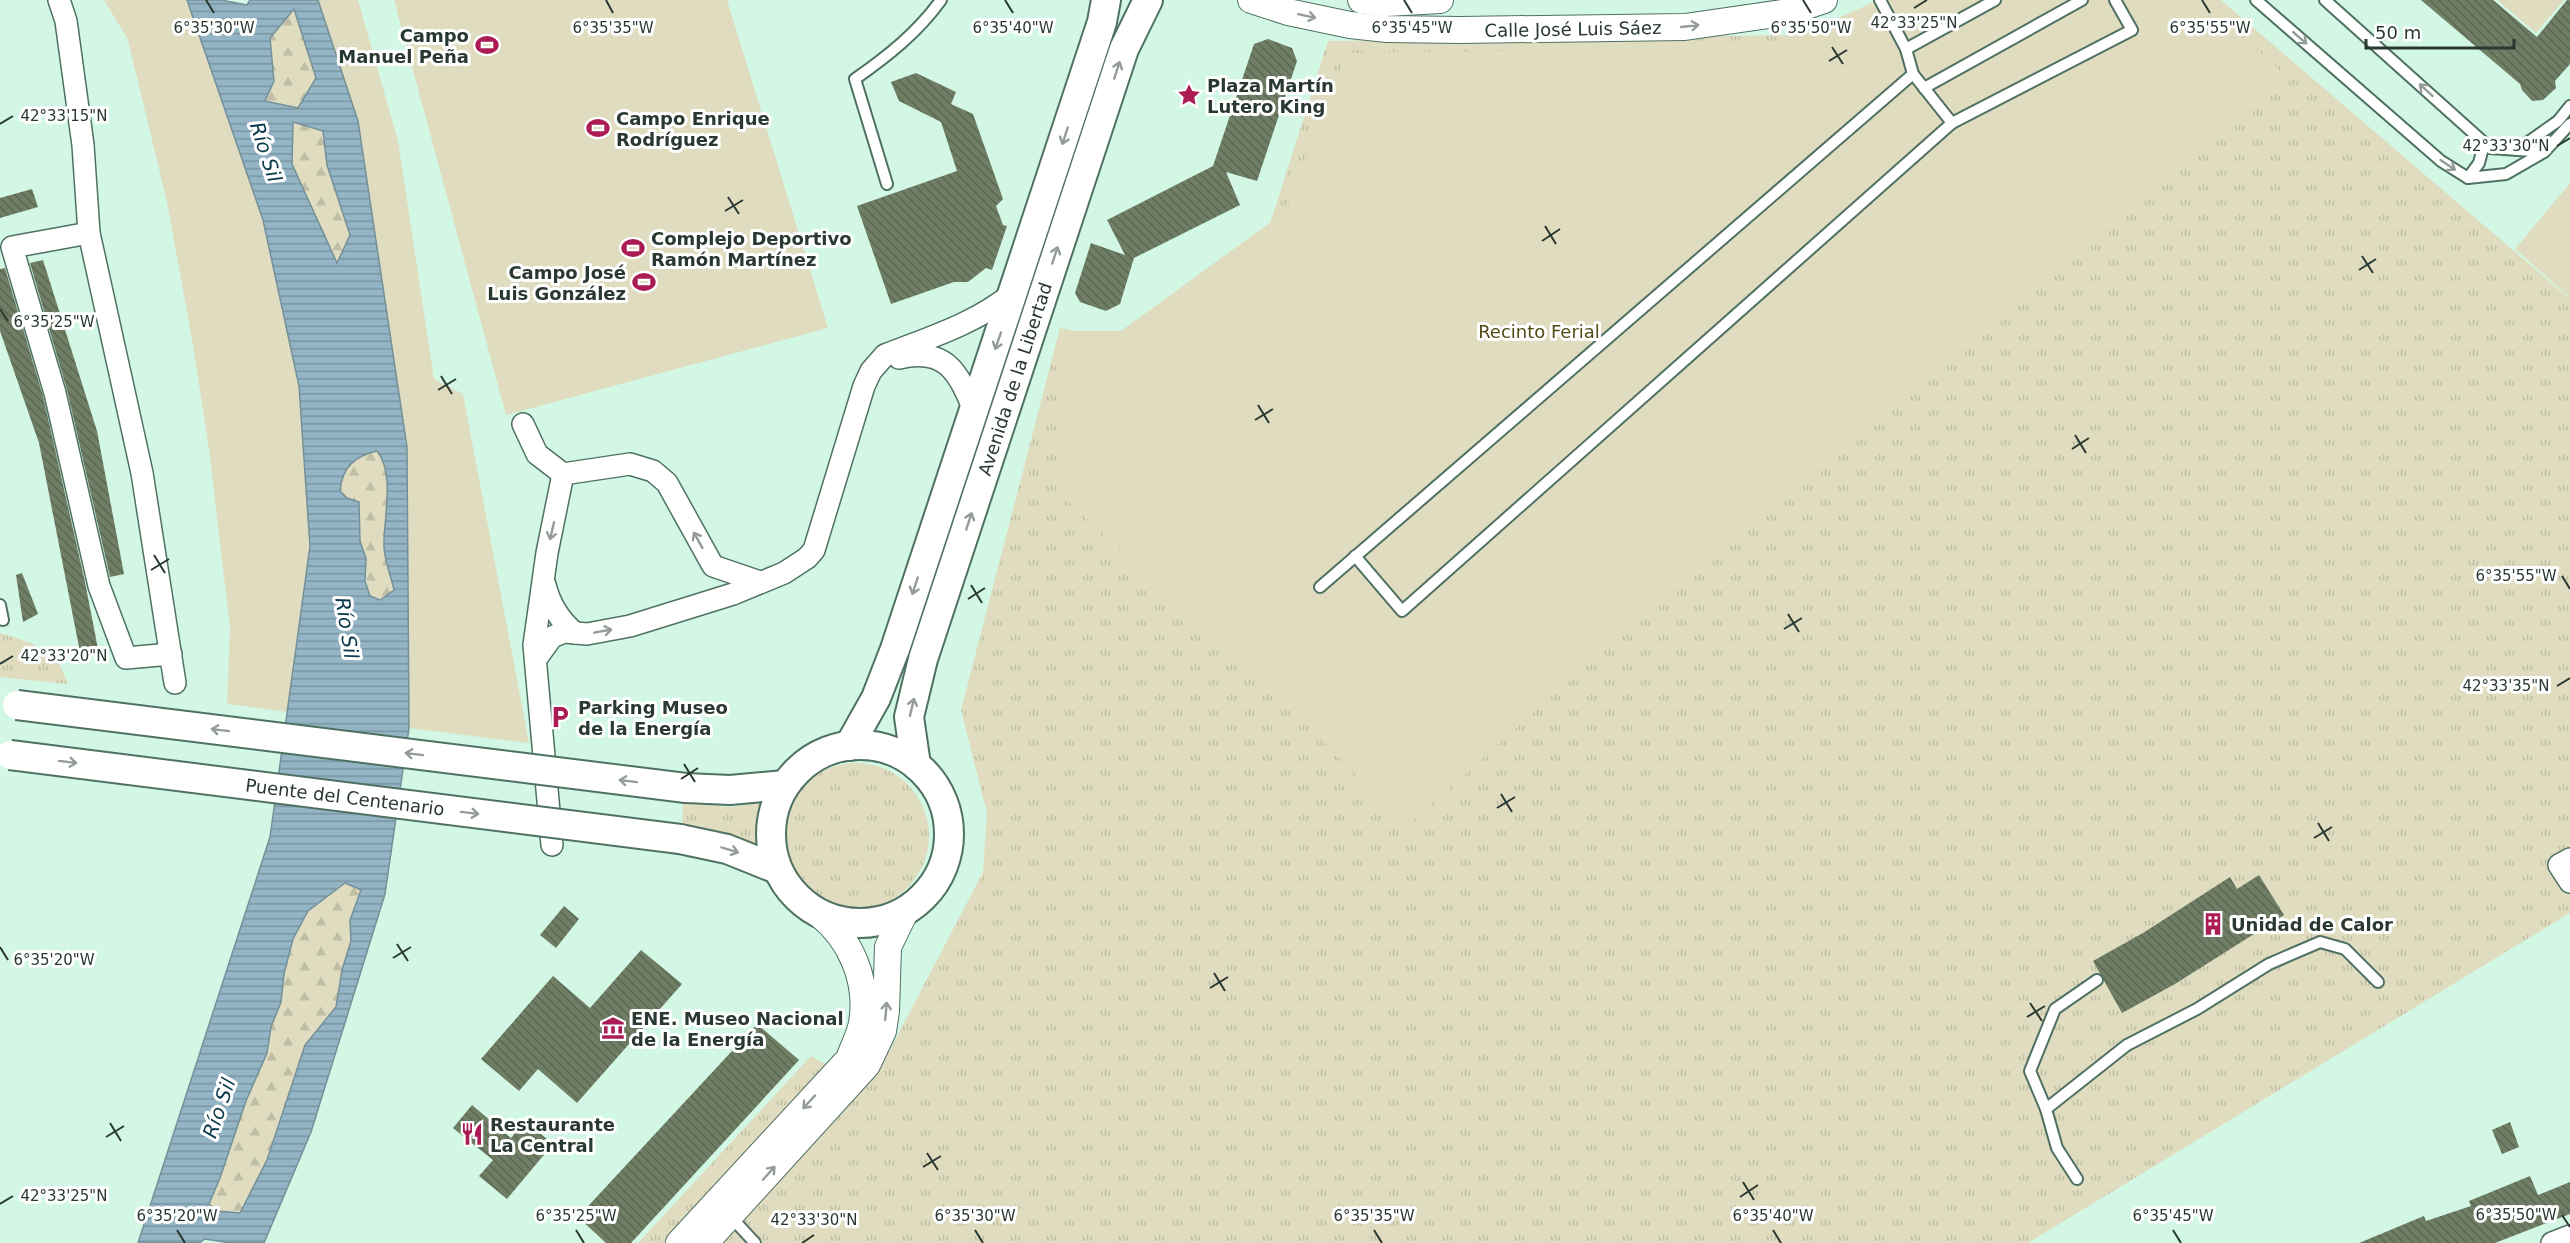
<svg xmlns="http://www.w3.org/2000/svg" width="2570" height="1243" viewBox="0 0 2570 1243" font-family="'DejaVu Sans',sans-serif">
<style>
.grass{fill:url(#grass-tufts)}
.forest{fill:url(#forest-firs)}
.green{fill:#e0dcbf}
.water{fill:url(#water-rules);stroke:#749099;stroke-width:1.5;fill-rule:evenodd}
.building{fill:url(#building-back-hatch)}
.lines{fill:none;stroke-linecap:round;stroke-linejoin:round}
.service-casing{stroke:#4f7162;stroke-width:14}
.minor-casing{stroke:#4f7162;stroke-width:24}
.tertiary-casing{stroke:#4f7162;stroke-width:28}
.secondary-casing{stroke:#4f7162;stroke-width:32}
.service{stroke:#fff;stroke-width:10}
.minor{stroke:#fff;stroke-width:21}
.tertiary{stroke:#fff;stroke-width:26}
.secondary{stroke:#fff;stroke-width:28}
.secondary-bridge-casing{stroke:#4f7162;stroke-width:32;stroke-linecap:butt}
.secondary-bridge{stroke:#fff;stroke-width:28}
.oneway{stroke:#949c98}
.ticks{fill:none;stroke:#293831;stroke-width:2}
.labels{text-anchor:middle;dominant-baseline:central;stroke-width:6;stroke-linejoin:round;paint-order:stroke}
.street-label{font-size:18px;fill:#293831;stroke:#fff}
.poi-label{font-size:18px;font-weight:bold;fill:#293831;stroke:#fff;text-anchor:start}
.park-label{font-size:18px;fill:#534b16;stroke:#fff}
.water-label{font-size:20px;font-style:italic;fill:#09394b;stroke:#fff}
.ticks-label{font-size:15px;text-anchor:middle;fill:#293831;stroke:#fff;stroke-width:6;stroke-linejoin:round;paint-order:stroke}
</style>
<defs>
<pattern id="grass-tufts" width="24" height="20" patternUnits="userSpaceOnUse" patternTransform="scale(1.5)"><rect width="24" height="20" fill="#e0dcbf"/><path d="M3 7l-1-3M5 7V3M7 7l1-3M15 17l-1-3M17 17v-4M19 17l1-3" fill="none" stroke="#c0bea5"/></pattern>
<pattern id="forest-firs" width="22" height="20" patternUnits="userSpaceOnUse" patternTransform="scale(1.5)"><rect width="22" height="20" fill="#e0dcbf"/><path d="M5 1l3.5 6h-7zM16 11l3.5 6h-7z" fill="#c0bea5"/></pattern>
<pattern id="water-rules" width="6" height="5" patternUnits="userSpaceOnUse" patternTransform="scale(1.5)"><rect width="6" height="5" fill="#94b5c5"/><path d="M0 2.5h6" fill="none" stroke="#7994a1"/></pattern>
<pattern id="building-back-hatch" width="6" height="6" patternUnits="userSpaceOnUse" patternTransform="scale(1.5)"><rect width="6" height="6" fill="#6f7e64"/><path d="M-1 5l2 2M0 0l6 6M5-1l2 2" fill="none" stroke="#5b6853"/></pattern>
</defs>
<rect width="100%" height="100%" fill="#d2f8e5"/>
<g class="grass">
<path d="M1891,0H2221L2570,299V913L2028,1243H638L811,1056L864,1086L891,1048L983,872L987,813L961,710L1060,328L1226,363L1328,41L1796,35Z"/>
<path d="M0,633L32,643L60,665L68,684L0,677Z"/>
<circle cx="856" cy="836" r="73"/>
<path d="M683,803L732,807L759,803L762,811L759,843L753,845L682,826Z"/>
</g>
<g class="forest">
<path d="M294,8L316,78L299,108L265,101L274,81L270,38Z"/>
<path d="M293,122L323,131L327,165L350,235L337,264L292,164Z"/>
<path d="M377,451C395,473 384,517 384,543C383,558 391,575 394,590L380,600L370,596C365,582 367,574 366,560C365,553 361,548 360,542C356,523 354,505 340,491C342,467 355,456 377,451Z"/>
<path d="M345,883L361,890L350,920L351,941L342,970L336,1007L305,1045L267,1160L240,1213L217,1211L209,1205L220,1178L246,1101L267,1053L271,1027L281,1002L284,974L293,939L307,911Z"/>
</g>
<g class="green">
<path d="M104,0H187L263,220L299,386L310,546L288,712L227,704L230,628L209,449L192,339L167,202L128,40Z"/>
<path d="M318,0H358L398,141L434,379L463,394L529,743L409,728L407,447L358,121Z"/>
<path d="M394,0H727L828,328L506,415Z"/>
<path d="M1878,0H2200L2283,73L2055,261L1767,504L1407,826L1243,661L1061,495L1064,331H1121L1286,211L1348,53L1661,49L1784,43Z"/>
<path d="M2497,0H2564L2536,33Z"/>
<path d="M2570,183V298L2515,249Z"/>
</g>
<path class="water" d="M187,0H221L247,5L250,0H318L358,121L407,447L409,728L385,894L311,1132L264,1243H231L205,1239L199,1243H138L270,837L310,546L299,386L263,220ZM294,9L316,78L298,108L265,101L274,81L270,38ZM293,122L323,131L327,165L350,235L337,263L292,164ZM377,451C395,473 384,517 384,543C383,558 391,575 394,590L380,600L370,596L365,581L366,558L360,541L359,502L347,498L340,491C342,467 355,456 377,451ZM345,883L361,890L350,920L351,941L342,970L336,1007L305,1045L267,1160L240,1213L217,1211L209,1204L220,1178L246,1101L267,1053L271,1027L281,1002L284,974L293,939L308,911Z"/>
<g class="building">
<path d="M2421,0H2493L2537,37L2567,0H2570V64L2555,81L2556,88L2543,100L2532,101L2522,90L2520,84Z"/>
<path d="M1268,39L1292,48L1297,61L1257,181L1226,172L1240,205L1134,258L1120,304L1106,311L1080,302L1075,293L1091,243L1125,255L1107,220L1213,166L1254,44Z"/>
<path d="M916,73L956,92L951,104L973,114L1003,199L996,206L1003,225L1007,226L992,270L986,268L968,282H954L891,304L857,206L957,171L941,122L899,101L891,82Z"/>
<path d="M32,189L38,207L0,218V198Z"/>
<path d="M43,260L97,431L124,574L110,577L67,390L30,263Z"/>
<path d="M5,268L43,396L85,582L98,649L80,652L39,443L0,331V269Z"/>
<path d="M22,573L38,614L23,622L16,575Z"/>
<path d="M2259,875L2284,915L2175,984L2122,1013L2093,961L2143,933L2230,877L2237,889Z"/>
<path d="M564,906L579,919L556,948L540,935Z"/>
<path d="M641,950L682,984L577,1103L538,1069L519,1091L481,1059L553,976L590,1008Z"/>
<path d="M757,1024L799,1060L631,1243H606L578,1217Z"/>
<path d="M472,1105L511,1138L525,1121L553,1144L507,1199L479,1176L493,1160L453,1128Z"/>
<path d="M2510,1122L2519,1147L2502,1154L2492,1130Z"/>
<path d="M2530,1176L2538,1195L2570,1182V1214L2495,1243H2359L2424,1216L2426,1221L2471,1206L2469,1201Z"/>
</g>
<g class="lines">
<g class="service-casing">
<g id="service">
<path d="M1880,0L1906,49"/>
<path d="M2256,0L2441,161L2468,178L2506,174L2544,152L2570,124"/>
<path d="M2325,0L2490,148L2544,152"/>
<path d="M1913,74L1952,123"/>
<path d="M1924,88L2082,0"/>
<path d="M2517,150L2558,121L2570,106"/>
<path d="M2468,178L2479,163L2484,144"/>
<path d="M887,184L855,79C888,56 918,32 941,0"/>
<path d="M1355,556L1402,611L1952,123L2132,30L2115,0"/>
<path d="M1320,587L1913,74L1906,49L1995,0"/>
<path d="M0,605L3,620"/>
<path d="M2046,1109L2030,1071L2055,1009L2097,980"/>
<path d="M2077,1179L2057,1148L2046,1109L2127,1045L2197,1009L2269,964L2320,942L2345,949L2378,982"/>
<path d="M730,1216L755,1243"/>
</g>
</g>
<g class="minor-casing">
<g id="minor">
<path d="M59,0L66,21L83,145L89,233L142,473L175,683"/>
<path d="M89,233L12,247L55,393L99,586L126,658L171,654"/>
<path d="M899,358C946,347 958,372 974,410"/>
<path d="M523,424L537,454L563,474L630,464L653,471L667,483L713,566L760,582"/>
<path d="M545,585C550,605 559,620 575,633"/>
<path d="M536,659L552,637L564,632L587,634L630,626L733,594L784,573L807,558L814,550L864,386L871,371L885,355C931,337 975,324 1014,292"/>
<path d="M552,845L534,645L547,553L563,474"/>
<path d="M2570,859L2559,865L2570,882"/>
<path d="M2552,1243L2570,1236"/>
</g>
</g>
<g class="tertiary-casing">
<g id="tertiary">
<path d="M1251,0L1288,12L1350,25L1387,29L1460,30L1685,27L1789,12L1824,0"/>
<path d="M1361,0L1386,3L1440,0"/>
<path d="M679,1243L849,1059C853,1047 860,1035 862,1023C869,982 851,939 819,914"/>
<path d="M705,1243L867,1065L883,1031L886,1011L888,947L906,910"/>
</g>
</g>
<g class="secondary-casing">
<g id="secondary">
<circle cx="860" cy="834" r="89"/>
<path d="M849,746L876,698L895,649L1102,22L1106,0"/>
<path d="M916,765L909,717L923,659L1124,49L1148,0"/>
<path d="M686,788L730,790L785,785"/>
<path d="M680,839L727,849L777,869"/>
</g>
</g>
<use href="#service" class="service"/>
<use href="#minor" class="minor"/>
<use href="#tertiary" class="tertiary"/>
<use href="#secondary" class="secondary"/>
<g class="secondary-bridge-casing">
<g id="secondary-bridge">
<path d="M17,705L686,788"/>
<path d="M10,755L680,839"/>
</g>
</g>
<use href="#secondary-bridge" class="secondary-bridge"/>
</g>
<defs><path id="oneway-shaft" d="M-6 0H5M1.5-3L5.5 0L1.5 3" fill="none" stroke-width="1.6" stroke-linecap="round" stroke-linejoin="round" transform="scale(1.5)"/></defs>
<g class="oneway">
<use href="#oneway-shaft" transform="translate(1307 16) rotate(12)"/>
<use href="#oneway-shaft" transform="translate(1690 26) rotate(-6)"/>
<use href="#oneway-shaft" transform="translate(2300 38) rotate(41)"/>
<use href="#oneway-shaft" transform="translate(1117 70) rotate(-72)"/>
<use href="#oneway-shaft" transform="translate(2426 90) rotate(-138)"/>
<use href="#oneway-shaft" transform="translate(1065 136) rotate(108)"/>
<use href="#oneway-shaft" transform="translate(2448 165) rotate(34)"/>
<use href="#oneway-shaft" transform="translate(1055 255) rotate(-72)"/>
<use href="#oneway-shaft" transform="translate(998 341) rotate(109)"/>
<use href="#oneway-shaft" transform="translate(969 521) rotate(-72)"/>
<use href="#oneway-shaft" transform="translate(552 531) rotate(103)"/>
<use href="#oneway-shaft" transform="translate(698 540) rotate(-119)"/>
<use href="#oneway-shaft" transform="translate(915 586) rotate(108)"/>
<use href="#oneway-shaft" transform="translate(603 631) rotate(-10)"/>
<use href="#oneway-shaft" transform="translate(912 707) rotate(-77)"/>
<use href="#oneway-shaft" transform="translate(220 730) rotate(-173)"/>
<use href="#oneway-shaft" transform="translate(414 754) rotate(-173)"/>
<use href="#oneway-shaft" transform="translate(68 762) rotate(7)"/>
<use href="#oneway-shaft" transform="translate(628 781) rotate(-173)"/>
<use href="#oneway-shaft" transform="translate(470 813) rotate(7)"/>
<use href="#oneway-shaft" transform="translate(730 850) rotate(17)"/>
<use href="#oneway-shaft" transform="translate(886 1011) rotate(-85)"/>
<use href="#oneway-shaft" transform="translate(809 1102) rotate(133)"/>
<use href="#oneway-shaft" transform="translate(769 1173) rotate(-48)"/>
</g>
<path class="ticks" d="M206,0L214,13M606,0L613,13M1005,0L1013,13M1404,0L1412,13M1803,0L1811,13M2202,0L2210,13M1914,8L1927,0M1832,47L1843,64M1829,61L1847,50M0,124L13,116M2557,146L2570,138M728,197L739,214M725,211L743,200M1545,226L1556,244M1542,241L1560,229M2362,256L2373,273M2359,270L2376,259M0,309L8,321M441,376L452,394M438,390L456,379M1258,405L1269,423M1255,420L1273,409M2075,435L2086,453M2072,449L2089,438M154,555L165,573M151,570L169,559M2562,576L2570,589M971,585L982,603M968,599L985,588M1788,614L1799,632M1784,629L1802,618M0,664L13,656M2557,686L2570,678M684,764L695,782M681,779L698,768M1501,794L1512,812M1497,808L1515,797M2318,823L2329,841M2314,838L2332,827M397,944L408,961M0,947L8,960M393,958L411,947M1214,973L1225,991M1210,988L1228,977M2030,1003L2042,1021M2027,1017L2045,1006M110,1123L121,1141M106,1137L124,1126M927,1153L938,1170M923,1167L941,1156M1743,1182L1754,1200M1740,1197L1758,1185M0,1204L13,1196M2562,1215L2570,1227M177,1230L185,1243M576,1230L584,1243M975,1230L983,1243M1374,1230L1382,1243M1773,1230L1781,1243M2173,1230L2181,1243M802,1243L814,1235"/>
<defs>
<g id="stadium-bare" transform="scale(1.8)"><path d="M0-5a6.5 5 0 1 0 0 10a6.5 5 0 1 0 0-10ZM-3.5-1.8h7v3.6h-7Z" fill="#ac1c54" stroke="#fff" stroke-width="2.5" paint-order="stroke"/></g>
<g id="sight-bare" transform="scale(1.8)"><path d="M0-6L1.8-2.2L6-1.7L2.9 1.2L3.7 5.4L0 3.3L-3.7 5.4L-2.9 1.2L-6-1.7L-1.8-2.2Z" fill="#ac1c54" stroke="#fff" stroke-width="2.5" paint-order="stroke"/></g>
<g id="parking-bare" transform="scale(1.8)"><path d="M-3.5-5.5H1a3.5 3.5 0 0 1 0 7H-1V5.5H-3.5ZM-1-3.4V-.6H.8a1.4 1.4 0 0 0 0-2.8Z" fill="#ac1c54" stroke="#fff" stroke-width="2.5" paint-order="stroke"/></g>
<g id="building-bare" transform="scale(1.8)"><path d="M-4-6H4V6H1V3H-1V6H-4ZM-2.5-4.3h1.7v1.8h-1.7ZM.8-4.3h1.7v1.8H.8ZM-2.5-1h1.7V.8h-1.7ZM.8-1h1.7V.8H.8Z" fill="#ac1c54" stroke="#fff" stroke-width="2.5" paint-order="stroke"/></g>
<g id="museum-bare" transform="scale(1.8)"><path d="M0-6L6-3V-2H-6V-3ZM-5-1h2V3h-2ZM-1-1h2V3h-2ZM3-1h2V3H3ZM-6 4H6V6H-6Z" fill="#ac1c54" stroke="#fff" stroke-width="2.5" paint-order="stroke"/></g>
<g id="restaurant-bare" transform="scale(1.8)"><path d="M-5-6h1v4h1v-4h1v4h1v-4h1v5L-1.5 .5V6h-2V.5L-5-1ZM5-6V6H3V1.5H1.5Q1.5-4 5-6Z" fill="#ac1c54" stroke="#fff" stroke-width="2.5" paint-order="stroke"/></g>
</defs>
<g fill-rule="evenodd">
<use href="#stadium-bare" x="487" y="45"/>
<use href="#sight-bare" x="1189" y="95"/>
<use href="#stadium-bare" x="598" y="128"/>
<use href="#stadium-bare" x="633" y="248"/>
<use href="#stadium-bare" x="644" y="282"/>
<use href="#parking-bare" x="560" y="717"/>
<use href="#building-bare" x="2213" y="924"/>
<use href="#museum-bare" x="613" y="1028"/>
<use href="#restaurant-bare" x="472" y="1134"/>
</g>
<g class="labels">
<g class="street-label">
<text transform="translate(1573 29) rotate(-1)">Calle José Luis Sáez</text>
<text transform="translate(1015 379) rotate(-72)">Avenida de la Libertad</text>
<text transform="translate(345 797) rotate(7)">Puente del Centenario</text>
</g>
<g class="poi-label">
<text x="469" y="35" text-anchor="end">Campo<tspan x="469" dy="21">Manuel Peña</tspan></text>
<text x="1207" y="85">Plaza Martín<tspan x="1207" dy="21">Lutero King</tspan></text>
<text x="616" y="118">Campo Enrique<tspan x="616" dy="21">Rodríguez</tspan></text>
<text x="651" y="238">Complejo Deportivo<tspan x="651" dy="21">Ramón Martínez</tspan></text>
<text x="626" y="272" text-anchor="end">Campo José<tspan x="626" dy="21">Luis González</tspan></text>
<text x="578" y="707">Parking Museo<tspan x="578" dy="21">de la Energía</tspan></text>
<text x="2231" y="924">Unidad de Calor</text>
<text x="631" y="1018">ENE. Museo Nacional<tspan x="631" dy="21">de la Energía</tspan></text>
<text x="490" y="1124">Restaurante<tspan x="490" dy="21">La Central</tspan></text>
</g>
<g class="park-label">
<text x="1539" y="331">Recinto Ferial</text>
</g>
<g class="water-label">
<text transform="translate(266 152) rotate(72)">Río Sil</text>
<text transform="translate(347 628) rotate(81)">Río Sil</text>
<text transform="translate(219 1108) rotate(-71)">Río Sil</text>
</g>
</g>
<g class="ticks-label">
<text x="1914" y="28">42°33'25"N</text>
<text x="214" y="33">6°35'30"W</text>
<text x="613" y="33">6°35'35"W</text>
<text x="1013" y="33">6°35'40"W</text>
<text x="1412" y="33">6°35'45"W</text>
<text x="1811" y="33">6°35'50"W</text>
<text x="2210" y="33">6°35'55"W</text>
<text x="64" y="121">42°33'15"N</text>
<text x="2506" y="151">42°33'30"N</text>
<text x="54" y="327">6°35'25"W</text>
<text x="2516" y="581">6°35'55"W</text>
<text x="64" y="661">42°33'20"N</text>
<text x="2506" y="691">42°33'35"N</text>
<text x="54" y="965">6°35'20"W</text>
<text x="64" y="1201">42°33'25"N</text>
<text x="2516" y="1220">6°35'50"W</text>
<text x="177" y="1221">6°35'20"W</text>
<text x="576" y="1221">6°35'25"W</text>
<text x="975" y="1221">6°35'30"W</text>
<text x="1374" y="1221">6°35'35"W</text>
<text x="1773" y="1221">6°35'40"W</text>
<text x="2173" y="1221">6°35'45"W</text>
<text x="814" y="1225">42°33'30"N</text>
</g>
<path d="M2366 39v9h148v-9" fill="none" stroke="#293831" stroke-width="3"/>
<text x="2375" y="39" font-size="18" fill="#293831" stroke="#ffffff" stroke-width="4.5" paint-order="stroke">50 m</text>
</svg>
